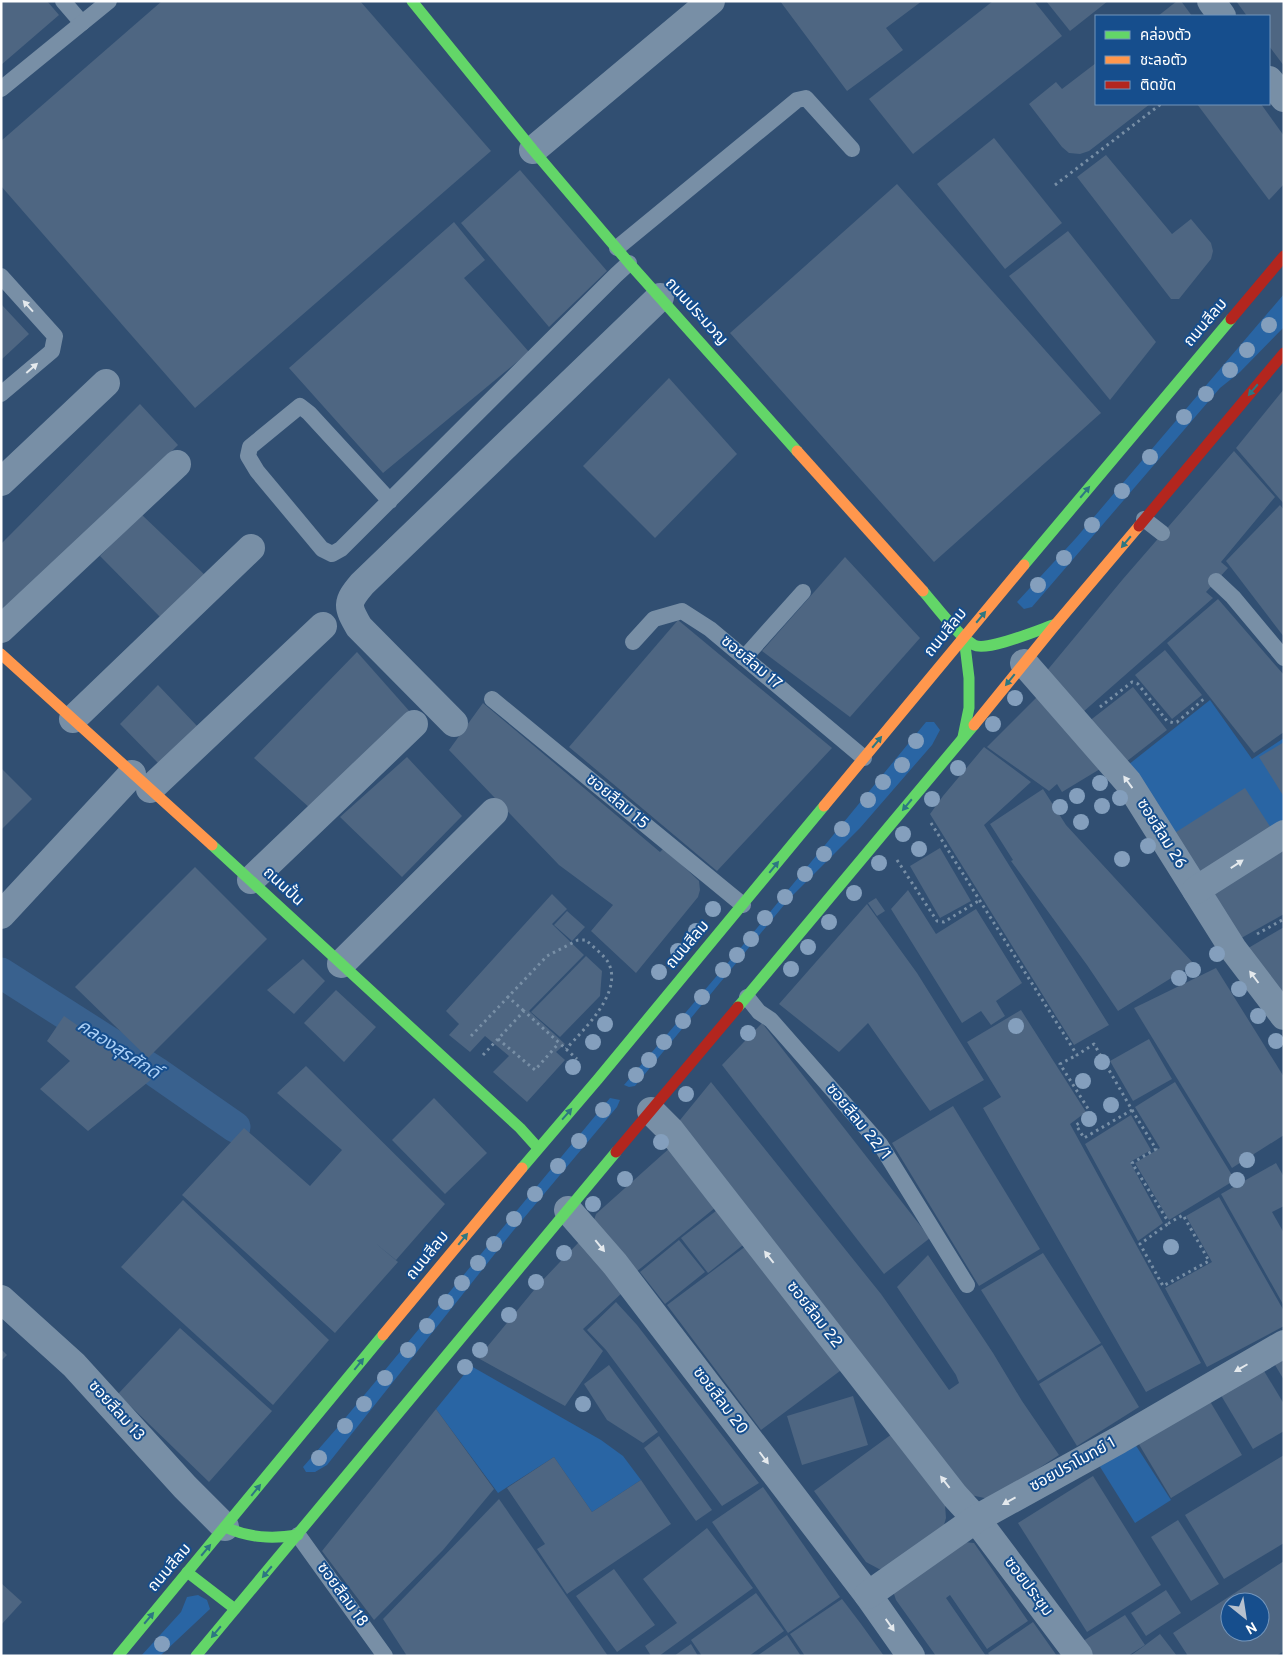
<svg xmlns="http://www.w3.org/2000/svg" width="1285" height="1657" viewBox="0 0 1285 1657" font-family="Overpass,'Noto Sans Thai',sans-serif">
<style>
.green{fill:#2965a4}
.lines{fill:none;stroke-linecap:round;stroke-linejoin:round}
.canal{stroke:#39618e;stroke-width:31}
.building{fill:#4e6682;fill-rule:evenodd}
.path{stroke:#788fa6;stroke-width:3;stroke-dasharray:2.5 4;stroke-linecap:butt}
.lane{stroke:#788fa6;stroke-width:16}
.street{stroke:#788fa6;stroke-width:28}
.fast{stroke:#63d668;stroke-width:11}
.slow{stroke:#ff974d;stroke-width:11}
.jam{stroke:#b3261e;stroke-width:11}
.tree{fill:#849fbd}
.oneway{fill:#e4e9ed}
.oneway2{fill:#2d7782}
.labels{text-anchor:middle;dominant-baseline:central;stroke-width:4;stroke-linejoin:round;paint-order:stroke}
.street-label{font-size:16px;fill:#fff;stroke:#164e8d}
.water-label{font-size:18px;font-style:italic;fill:#acd1f7;stroke:#164e8d}
</style>
<rect width="100%" height="100%" fill="#314f72"/>
<g class="green">
<path d="M1284,294V327L1240,372L1220,388L1032,607L1024,609L1017,602L1076,538Z"/>
<path d="M1210,700L1252,759L1284,738V826L1198,880L1128,765Z"/>
<path d="M926,722H934L940,730L932,745L860,828L789,899L635,1086L629,1087L624,1085L743,945Z"/>
<path d="M610,1098L620,1100L617,1107L513,1231L327,1465L315,1472H306L303,1467L337,1428Z"/>
<path d="M471,1366L601,1440L623,1456L641,1480L592,1512L554,1457L498,1493L436,1409Z"/>
<path d="M1133,1441L1171,1500L1135,1523L1097,1462Z"/>
<path d="M198,1595L207,1600L210,1609L160,1656H141L181,1612L187,1597Z"/>
</g>
<g class="lines">
<path class="canal" d="M1,973L156,1072L235,1127"/>
</g>
<g class="building">
<path d="M1,1H47L59,15L1,65Z"/>
<path d="M162,1H360L491,151L195,408L1,186V141Z"/>
<path d="M780,1H922L886,28L903,50L847,91Z"/>
<path d="M993,1H1034L1062,36L913,154L869,99Z"/>
<path d="M1046,1H1108L1070,31Z"/>
<path d="M1177,1H1181L1192,16H1158Z"/>
<path d="M1236,1H1284V66L1269,46V16H1247Z"/>
<path d="M1096,63V104H1150L1089,151L1080,154L1069,153L1062,147L1029,104L1056,82L1062,89Z"/>
<path d="M1197,104H1261L1284,136V184L1269,200Z"/>
<path d="M994,138L1062,223L1005,269L937,184Z"/>
<path d="M1106,155L1172,234L1191,219L1211,243L1213,251L1211,259L1179,299H1171L1077,177Z"/>
<path d="M520,170L607,271L549,327L461,223Z"/>
<path d="M897,184L1101,413L934,562L730,333Z"/>
<path d="M454,222L485,260L464,278L529,352L383,473L289,368Z"/>
<path d="M1068,231L1156,342L1110,400L1009,276Z"/>
<path d="M1,304L29,334L1,360Z"/>
<path d="M669,378L737,454L655,538L583,466Z"/>
<path d="M1284,389V504L1236,448Z"/>
<path d="M140,404L178,445L3,617L1,615V544Z"/>
<path d="M1234,451L1275,497L1221,562L1228,568L1206,592L1213,598L1083,712L1045,673L1123,579Z"/>
<path d="M1280,505L1284,510V637L1226,561Z"/>
<path d="M141,514L208,578L163,620L100,556Z"/>
<path d="M845,557L920,638L850,717L762,651Z"/>
<path d="M1218,599L1284,675V732L1254,753L1167,643Z"/>
<path d="M678,620L832,748L717,871L569,747Z"/>
<path d="M1165,650L1202,695L1172,719L1135,675Z"/>
<path d="M357,652L411,713L311,809L254,758Z"/>
<path d="M158,685L198,727L159,764L120,724Z"/>
<path d="M1133,687L1167,730L1122,765L1088,722Z"/>
<path d="M1042,692L1105,766L1062,792L1057,784L1049,791L987,747Z"/>
<path d="M483,703L660,852L664,848L699,881L700,890L698,897L636,973L591,931L613,905L559,865L449,750Z"/>
<path d="M1284,742V797L1259,757Z"/>
<path d="M984,747L1031,782L984,825L1109,1025L1074,1045L930,814L943,796Z"/>
<path d="M407,757L462,816L402,877L340,817Z"/>
<path d="M1,768L32,799L1,830Z"/>
<path d="M1245,788L1271,828L1196,876L1170,836Z"/>
<path d="M1043,789L1066,825L1194,964L1118,1011L1087,965L1011,861L1013,860L990,824Z"/>
<path d="M1284,842V914L1236,941L1205,889Z"/>
<path d="M940,848L971,901L940,918L910,866Z"/>
<path d="M195,867L267,939L148,1058L75,987Z"/>
<path d="M908,890L936,934L976,909L1022,983L996,1001L1005,1016L991,1025L981,1011L962,1023L891,909Z"/>
<path d="M552,894L567,909L552,924L584,955L529,1011L565,1044L556,1052L565,1060L527,1102L493,1072L509,1056L485,1036L470,1052L449,1035L459,1024L446,1011Z"/>
<path d="M876,898L885,911L877,916L868,903Z"/>
<path d="M867,904L917,973L984,1080L930,1111L868,1023L839,1052L779,1004Z"/>
<path d="M567,911L585,927L572,941L554,925Z"/>
<path d="M1284,927V1001L1245,950Z"/>
<path d="M586,956L602,971L600,996L560,1037L531,1012Z"/>
<path d="M303,959L325,981L294,1014L267,990Z"/>
<path d="M1216,968L1284,1077V1135L1232,1168L1134,1008Z"/>
<path d="M336,990L376,1027L344,1062L304,1023Z"/>
<path d="M1021,1010L1086,1112L1070,1124L1201,1363L1146,1392L983,1108L1001,1097L967,1042Z"/>
<path d="M64,1016L153,1078L88,1131L40,1089L70,1061L47,1041Z"/>
<path d="M762,1023L930,1238L884,1274L722,1065Z"/>
<path d="M1149,1039L1172,1079L1133,1101L1110,1061Z"/>
<path d="M306,1066L445,1204L396,1260L374,1242L398,1262L335,1333L182,1195L244,1128L310,1186L342,1150L277,1093Z"/>
<path d="M711,1082L881,1294L949,1390L959,1383L956,1375L897,1287L928,1255L993,1353L1022,1401L1059,1455L995,1497L989,1499L966,1494L676,1125Z"/>
<path d="M1175,1082L1235,1180L1169,1220L1135,1163L1160,1148L1135,1107Z"/>
<path d="M434,1098L487,1153L445,1194L392,1140Z"/>
<path d="M953,1106L1040,1249L979,1286L892,1143Z"/>
<path d="M1131,1115L1151,1150L1130,1162L1163,1223L1138,1241L1085,1144Z"/>
<path d="M672,1146L721,1203L636,1272L594,1220L596,1214Z"/>
<path d="M1276,1163L1284,1177V1206L1272,1212L1284,1233V1306L1221,1194Z"/>
<path d="M1219,1197L1284,1311V1326L1207,1367L1165,1288L1212,1262L1186,1216Z"/>
<path d="M183,1200L329,1340L273,1405L121,1267Z"/>
<path d="M721,1207L748,1241L708,1273L681,1238Z"/>
<path d="M679,1240L705,1272L665,1304L640,1272Z"/>
<path d="M579,1242L623,1292L583,1329L603,1351L565,1406L478,1358L539,1284Z"/>
<path d="M750,1243L844,1368L761,1430L667,1305Z"/>
<path d="M1043,1253L1101,1343L1038,1381L981,1290Z"/>
<path d="M616,1302L637,1325L759,1483L722,1506L606,1350L587,1330Z"/>
<path d="M180,1328L272,1411L209,1482L118,1394Z"/>
<path d="M1102,1345L1139,1407L1077,1446L1039,1384Z"/>
<path d="M1,1349L7,1355L1,1361Z"/>
<path d="M1284,1359V1380L1275,1365Z"/>
<path d="M609,1365L658,1432L643,1443L607,1420L584,1384Z"/>
<path d="M1261,1366L1284,1404V1431L1253,1449L1219,1392Z"/>
<path d="M853,1396L868,1445L802,1465L787,1416Z"/>
<path d="M1208,1398L1242,1455L1171,1498L1137,1441Z"/>
<path d="M436,1409L494,1489L443,1550L374,1620L322,1551Z"/>
<path d="M892,1434L945,1505L946,1518L942,1532L889,1568L879,1569L866,1562L814,1491Z"/>
<path d="M659,1436L712,1510L696,1521L644,1448Z"/>
<path d="M1284,1455V1543L1224,1579L1185,1515Z"/>
<path d="M554,1457L592,1512L641,1480L671,1524L567,1594L537,1549L545,1544L507,1488Z"/>
<path d="M1093,1476L1161,1585L1087,1632L1018,1523Z"/>
<path d="M763,1487L840,1597L788,1633L712,1522Z"/>
<path d="M499,1499L608,1656H407L383,1619Z"/>
<path d="M1178,1520L1219,1584L1191,1601L1151,1537Z"/>
<path d="M707,1528L753,1588L659,1656H651L645,1646L677,1623L643,1579Z"/>
<path d="M964,1542L974,1543L1028,1621L987,1649L950,1595L946,1598L986,1656H936L896,1600L893,1591Z"/>
<path d="M1284,1561V1651L1276,1656H1188L1173,1633ZM1230,1602H1260V1632H1230Z"/>
<path d="M614,1569L655,1625L617,1652L576,1596Z"/>
<path d="M1,1583L22,1602L1,1625Z"/>
<path d="M1166,1590L1181,1613L1146,1636L1131,1613Z"/>
<path d="M756,1593L784,1631L749,1656H702L691,1640Z"/>
<path d="M842,1599L861,1624L884,1656H805L790,1634Z"/>
<path d="M1125,1615L1145,1645L1128,1656H1093L1083,1641Z"/>
<path d="M1033,1622L1057,1656H990L988,1653Z"/>
<path d="M1160,1634L1177,1656H1130L1144,1646Z"/>
<path d="M787,1635L801,1656H757Z"/>
<path d="M691,1644L698,1656H674Z"/>
</g>
<g class="lines">
<g class="path">
<path d="M1055,185L1161,104"/>
<path d="M1100,707L1132,682L1138,684L1167,721L1174,723L1177,722L1205,698"/>
<path d="M931,823L1077,1055L1094,1044L1132,1110L1084,1138L1076,1125L1092,1115L1060,1064L1077,1055"/>
<path d="M897,860L937,921L944,922L980,900"/>
<path d="M1257,934L1284,919"/>
<path d="M507,996L524,1011"/>
<path d="M471,1036L547,956L578,940H586C593,947 603,954 608,962C624,992 584,1029 566,1049"/>
<path d="M498,1039L535,1070L559,1043"/>
<path d="M483,1055L524,1011L577,1059"/>
<path d="M1132,1110L1156,1149L1132,1163L1169,1223L1183,1215L1209,1261L1163,1286L1140,1244L1169,1223"/>
</g>
<g class="lane">
<path d="M63,1L82,23"/>
<path d="M1,89L109,1"/>
<path d="M617,248L797,100L806,98L852,149"/>
<path d="M1,276L55,336L52,351L1,394"/>
<path d="M390,501L309,413L300,406L250,447L248,456L257,471L322,549L332,554L341,549L616,275L629,263"/>
<path d="M1144,519L1162,533"/>
<path d="M1216,581L1233,597L1284,658"/>
<path d="M633,642L654,619L682,611L710,629L864,758"/>
<path d="M744,658L803,592"/>
<path d="M492,699L743,905"/>
<path d="M747,997L759,1012L771,1020L880,1144L967,1285"/>
<path d="M298,1535L385,1656"/>
</g>
<g class="street">
<path d="M1211,1L1222,16"/>
<path d="M1269,80L1284,98"/>
<path d="M533,150L711,1"/>
<path d="M1,482L106,383"/>
<path d="M1,629L177,464"/>
<path d="M1024,663L1128,782L1233,949L1284,1016"/>
<path d="M73,719L251,548"/>
<path d="M454,723L359,627C347,606 346,603 362,584L660,297"/>
<path d="M150,789L323,626"/>
<path d="M251,880L414,724"/>
<path d="M1196,890L1284,834"/>
<path d="M1,915L132,774"/>
<path d="M341,964L494,812"/>
<path d="M651,1111L671,1131L955,1496L976,1519L1079,1656"/>
<path d="M568,1210L615,1264L868,1595L911,1656"/>
<path d="M1,1299L74,1365L185,1487L225,1527"/>
<path d="M868,1595L976,1519L1119,1440L1284,1344"/>
</g>
<g class="fast">
<path d="M412,1L533,150L629,263L797,451"/>
<path d="M1024,565L1231,319"/>
<path d="M923,591C936,606 958,636 974,645C987,652 1041,629 1056,624"/>
<path d="M963,737L969,708V678L964,637"/>
<path d="M212,845L520,1128L538,1148"/>
<path d="M738,1007L974,725"/>
<path d="M522,1168L598,1079L824,806"/>
<path d="M225,1527C249,1538 272,1539 298,1535"/>
<path d="M187,1572L235,1609"/>
<path d="M118,1656L383,1335"/>
<path d="M196,1656L616,1152"/>
</g>
<g class="slow">
<path d="M797,451L923,591"/>
<path d="M1,654L212,845"/>
<path d="M974,725L1056,624L1139,526"/>
<path d="M824,806L1024,565"/>
<path d="M383,1335L522,1168"/>
</g>
<g class="jam">
<path d="M1231,319L1284,256"/>
<path d="M1139,526L1284,353"/>
<path d="M616,1152L738,1007"/>
</g>
</g>
<g class="tree">
<circle cx="1269" cy="325" r="8"/>
<circle cx="1247" cy="350" r="8"/>
<circle cx="1230" cy="370" r="8"/>
<circle cx="1206" cy="394" r="8"/>
<circle cx="1184" cy="417" r="8"/>
<circle cx="1150" cy="457" r="8"/>
<circle cx="1122" cy="491" r="8"/>
<circle cx="1092" cy="525" r="8"/>
<circle cx="1064" cy="558" r="8"/>
<circle cx="1038" cy="585" r="8"/>
<circle cx="1015" cy="698" r="8"/>
<circle cx="993" cy="724" r="8"/>
<circle cx="916" cy="741" r="8"/>
<circle cx="902" cy="765" r="8"/>
<circle cx="958" cy="768" r="8"/>
<circle cx="883" cy="782" r="8"/>
<circle cx="1100" cy="783" r="8"/>
<circle cx="1077" cy="796" r="8"/>
<circle cx="1120" cy="798" r="8"/>
<circle cx="932" cy="799" r="8"/>
<circle cx="868" cy="800" r="8"/>
<circle cx="1102" cy="806" r="8"/>
<circle cx="1060" cy="807" r="8"/>
<circle cx="1081" cy="822" r="8"/>
<circle cx="842" cy="829" r="8"/>
<circle cx="903" cy="834" r="8"/>
<circle cx="1148" cy="846" r="8"/>
<circle cx="919" cy="849" r="8"/>
<circle cx="824" cy="854" r="8"/>
<circle cx="1122" cy="859" r="8"/>
<circle cx="879" cy="863" r="8"/>
<circle cx="805" cy="874" r="8"/>
<circle cx="854" cy="893" r="8"/>
<circle cx="785" cy="897" r="8"/>
<circle cx="713" cy="909" r="8"/>
<circle cx="765" cy="918" r="8"/>
<circle cx="829" cy="922" r="8"/>
<circle cx="696" cy="931" r="8"/>
<circle cx="751" cy="939" r="8"/>
<circle cx="808" cy="947" r="8"/>
<circle cx="678" cy="951" r="8"/>
<circle cx="1217" cy="954" r="8"/>
<circle cx="737" cy="955" r="8"/>
<circle cx="791" cy="969" r="8"/>
<circle cx="723" cy="970" r="8"/>
<circle cx="1193" cy="970" r="8"/>
<circle cx="659" cy="972" r="8"/>
<circle cx="1179" cy="978" r="8"/>
<circle cx="1239" cy="989" r="8"/>
<circle cx="702" cy="997" r="8"/>
<circle cx="1258" cy="1016" r="8"/>
<circle cx="683" cy="1021" r="8"/>
<circle cx="605" cy="1024" r="8"/>
<circle cx="1016" cy="1026" r="8"/>
<circle cx="748" cy="1033" r="8"/>
<circle cx="1276" cy="1041" r="8"/>
<circle cx="593" cy="1042" r="8"/>
<circle cx="664" cy="1042" r="8"/>
<circle cx="649" cy="1060" r="8"/>
<circle cx="1102" cy="1062" r="8"/>
<circle cx="573" cy="1067" r="8"/>
<circle cx="636" cy="1075" r="8"/>
<circle cx="1083" cy="1081" r="8"/>
<circle cx="686" cy="1094" r="8"/>
<circle cx="1111" cy="1105" r="8"/>
<circle cx="603" cy="1110" r="8"/>
<circle cx="1089" cy="1119" r="8"/>
<circle cx="579" cy="1141" r="8"/>
<circle cx="661" cy="1142" r="8"/>
<circle cx="1247" cy="1160" r="8"/>
<circle cx="558" cy="1166" r="8"/>
<circle cx="625" cy="1179" r="8"/>
<circle cx="1237" cy="1180" r="8"/>
<circle cx="535" cy="1194" r="8"/>
<circle cx="593" cy="1204" r="8"/>
<circle cx="514" cy="1219" r="8"/>
<circle cx="494" cy="1244" r="8"/>
<circle cx="1171" cy="1247" r="8"/>
<circle cx="564" cy="1253" r="8"/>
<circle cx="478" cy="1263" r="8"/>
<circle cx="536" cy="1282" r="8"/>
<circle cx="462" cy="1283" r="8"/>
<circle cx="446" cy="1302" r="8"/>
<circle cx="509" cy="1315" r="8"/>
<circle cx="427" cy="1326" r="8"/>
<circle cx="408" cy="1350" r="8"/>
<circle cx="480" cy="1350" r="8"/>
<circle cx="465" cy="1367" r="8"/>
<circle cx="385" cy="1378" r="8"/>
<circle cx="364" cy="1404" r="8"/>
<circle cx="583" cy="1404" r="8"/>
<circle cx="345" cy="1426" r="8"/>
<circle cx="319" cy="1458" r="8"/>
<circle cx="162" cy="1644" r="8"/>
</g>
<defs><path id="oneway-solid" d="M-6-.8H1V-3.2L6.5 0L1 3.2V.8H-6Z" transform="scale(1.25)"/></defs>
<g class="oneway">
<use href="#oneway-solid" transform="translate(28 306) rotate(-132)"/>
<use href="#oneway-solid" transform="translate(32 368) rotate(-41)"/>
<use href="#oneway-solid" transform="translate(1128 782) rotate(-126)"/>
<use href="#oneway-solid" transform="translate(1237 864) rotate(-33)"/>
<use href="#oneway-solid" transform="translate(1254 977) rotate(-127)"/>
<use href="#oneway-solid" transform="translate(600 1246) rotate(51)"/>
<use href="#oneway-solid" transform="translate(769 1257) rotate(-128)"/>
<use href="#oneway-solid" transform="translate(1241 1368) rotate(150)"/>
<use href="#oneway-solid" transform="translate(764 1458) rotate(53)"/>
<use href="#oneway-solid" transform="translate(945 1482) rotate(-128)"/>
<use href="#oneway-solid" transform="translate(1009 1501) rotate(151)"/>
<use href="#oneway-solid" transform="translate(890 1625) rotate(55)"/>
</g>
<g class="oneway2">
<use href="#oneway-solid" transform="translate(1253 390) rotate(130)"/>
<use href="#oneway-solid" transform="translate(1085 492) rotate(-50)"/>
<use href="#oneway-solid" transform="translate(1126 542) rotate(130)"/>
<use href="#oneway-solid" transform="translate(981 617) rotate(-50)"/>
<use href="#oneway-solid" transform="translate(1010 680) rotate(129)"/>
<use href="#oneway-solid" transform="translate(877 742) rotate(-50)"/>
<use href="#oneway-solid" transform="translate(907 805) rotate(130)"/>
<use href="#oneway-solid" transform="translate(774 867) rotate(-51)"/>
<use href="#oneway-solid" transform="translate(567 1114) rotate(-49)"/>
<use href="#oneway-solid" transform="translate(463 1239) rotate(-51)"/>
<use href="#oneway-solid" transform="translate(359 1364) rotate(-51)"/>
<use href="#oneway-solid" transform="translate(256 1490) rotate(-51)"/>
<use href="#oneway-solid" transform="translate(206 1550) rotate(-50)"/>
<use href="#oneway-solid" transform="translate(267 1572) rotate(130)"/>
<use href="#oneway-solid" transform="translate(149 1618) rotate(-50)"/>
<use href="#oneway-solid" transform="translate(216 1632) rotate(130)"/>
</g>
<g class="labels">
<g class="street-label">
<text transform="translate(696 312) rotate(48)">ถนนประมวญ</text>
<text transform="translate(1206 323) rotate(-50)">ถนนสีลม</text>
<text transform="translate(946 633) rotate(-51)">ถนนสีลม</text>
<text transform="translate(751 663) rotate(40)">ซอยสีลม 17</text>
<text transform="translate(617 802) rotate(40)">ซอยสีลม 15</text>
<text transform="translate(1161 834) rotate(58)">ซอยสีลม 26</text>
<text transform="translate(283 887) rotate(43)">ถนนปั้น</text>
<text transform="translate(688 945) rotate(-50)">ถนนสีลม</text>
<text transform="translate(858 1122) rotate(51)">ซอยสีลม 22/1</text>
<text transform="translate(428 1256) rotate(-51)">ถนนสีลม</text>
<text transform="translate(814 1315) rotate(52)">ซอยสีลม 22</text>
<text transform="translate(720 1401) rotate(53)">ซอยสีลม 20</text>
<text transform="translate(116 1411) rotate(48)">ซอยสีลม 13</text>
<text transform="translate(1073 1465) rotate(-29)">ซอยปราโมทย์ 1</text>
<text transform="translate(170 1568) rotate(-50)">ถนนสีลม</text>
<text transform="translate(1028 1587) rotate(53)">ซอยประชุม</text>
<text transform="translate(342 1595) rotate(54)">ซอยสีลม 18</text>
</g>
<g class="water-label">
<text transform="translate(118 1050) rotate(33)">คลองสุรศักดิ์</text>
</g>
</g>
<rect width="1285" height="1657" fill="none" stroke="#ffffff" stroke-width="5"/>
<rect x="1095" y="15" width="175" height="90" fill="#164e8d" stroke="#7395bb"/>
<rect x="1105" y="31" width="25" height="8" fill="#63d668" stroke="#7395bb"/>
<text x="1140" y="40" font-size="15" fill="#ffffff">คล่องตัว</text>
<rect x="1105" y="56" width="25" height="8" fill="#ff974d" stroke="#7395bb"/>
<text x="1140" y="65" font-size="15" fill="#ffffff">ชะลอตัว</text>
<rect x="1105" y="81" width="25" height="8" fill="#b3261e" stroke="#7395bb"/>
<text x="1140" y="90" font-size="15" fill="#ffffff">ติดขัด</text>
<g transform="translate(1245 1617) rotate(150)"><circle r="24" fill="#164e8d" stroke="#7395bb"/>
<path d="M0-4L9 19L0 12L-9 19Z" fill="#b7c1ce"/>
<text y="-8" font-size="14" font-weight="bold" text-anchor="middle" fill="#ffffff">N</text>
</g>
</svg>
